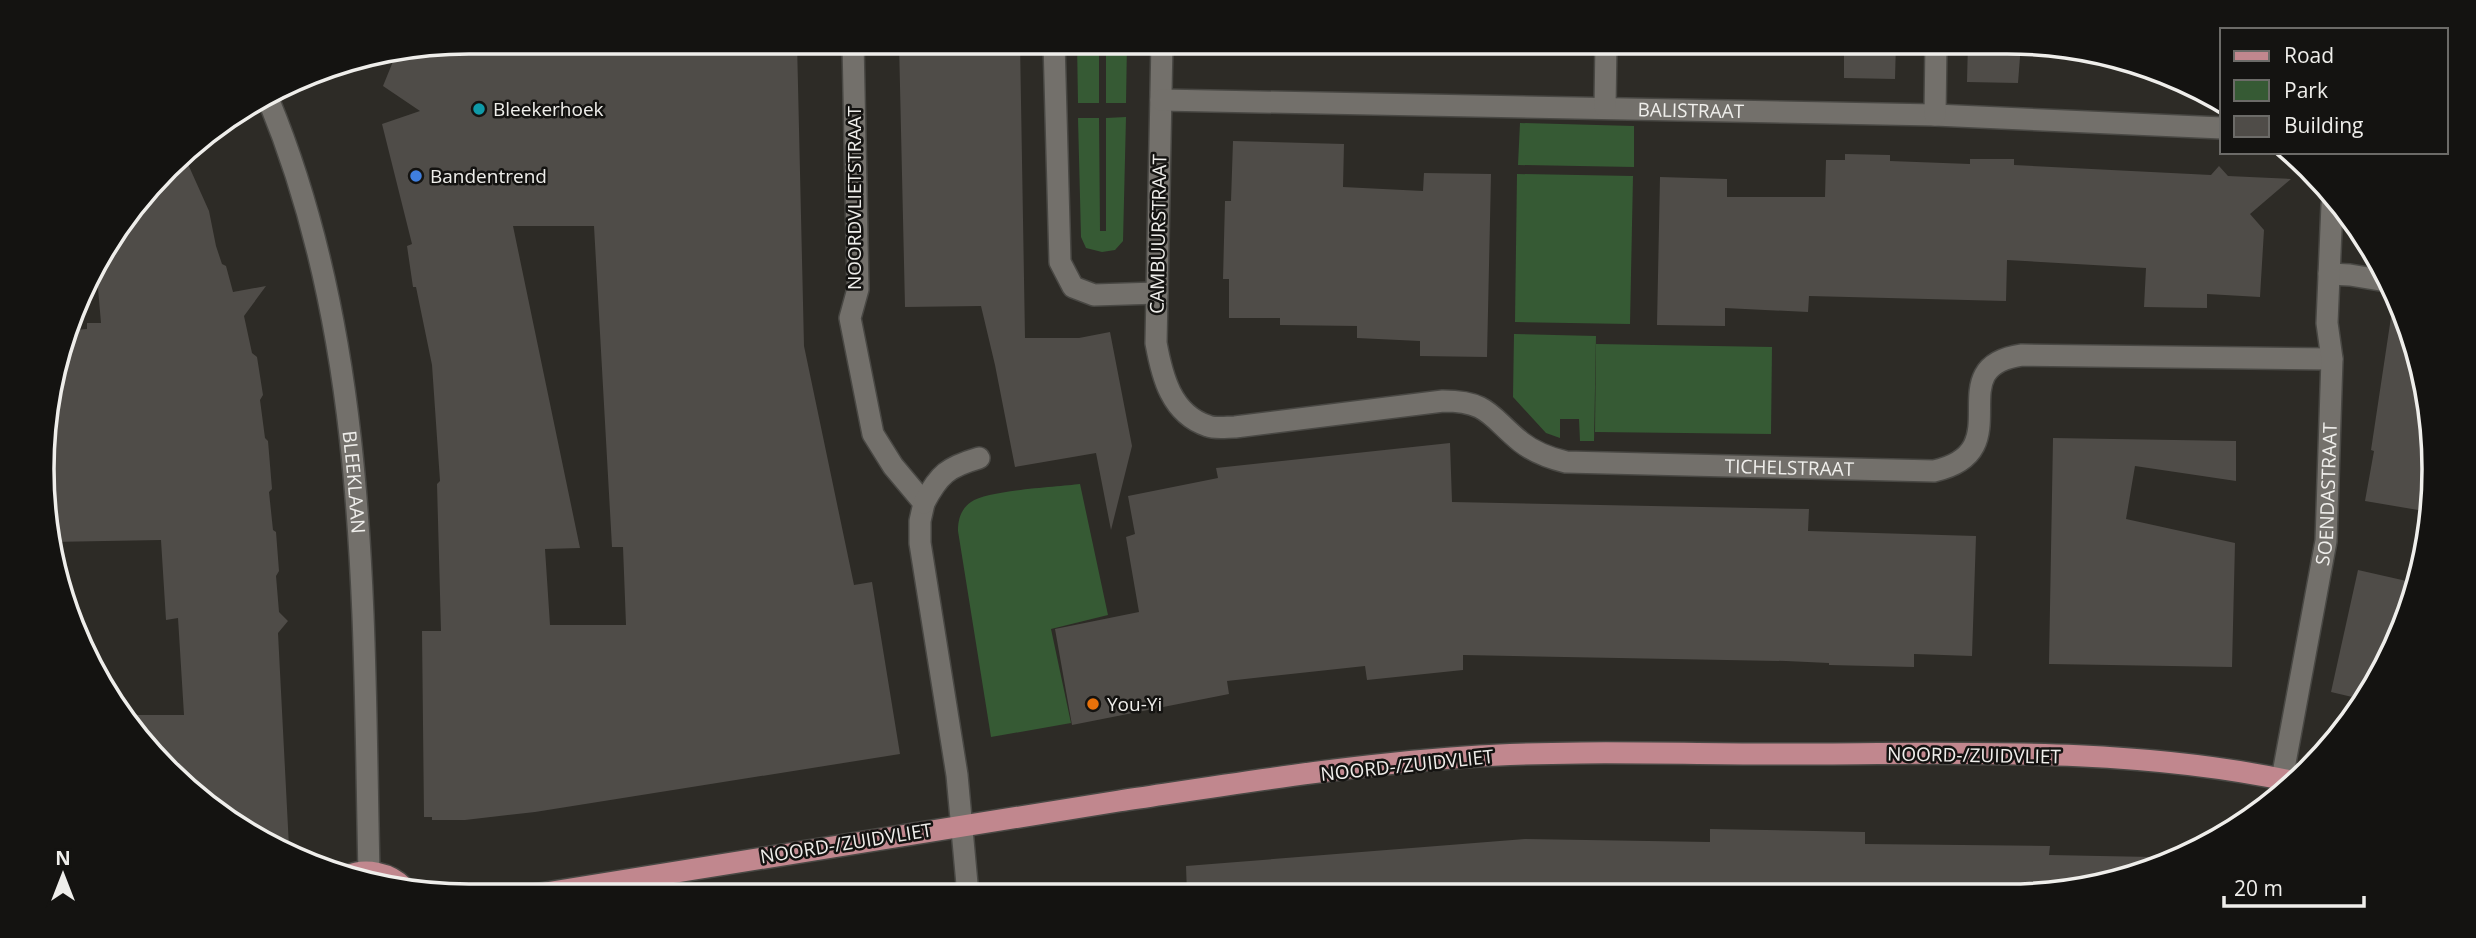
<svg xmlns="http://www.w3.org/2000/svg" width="2476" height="938" viewBox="0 0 2476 938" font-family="'Open Sans',sans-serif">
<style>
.green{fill:#365a34}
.building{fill:#4f4c48;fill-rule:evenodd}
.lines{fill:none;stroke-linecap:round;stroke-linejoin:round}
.minor-casing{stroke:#494844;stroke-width:24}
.major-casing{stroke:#494844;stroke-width:24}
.minor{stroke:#73706b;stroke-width:21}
.major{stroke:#c1878e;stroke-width:21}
.culture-dot{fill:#0f9aa8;stroke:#141311;stroke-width:2.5}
.shop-dot{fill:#3f7fe0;stroke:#141311;stroke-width:2.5}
.food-dot{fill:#e8710a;stroke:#141311;stroke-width:2.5}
.labels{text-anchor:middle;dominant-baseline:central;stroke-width:5;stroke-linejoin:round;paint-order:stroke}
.poi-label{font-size:19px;fill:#efeeeb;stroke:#141311;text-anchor:start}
.street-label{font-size:19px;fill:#efeeeb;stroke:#141311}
.rim{fill:none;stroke:#efeeeb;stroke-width:3.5}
</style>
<rect width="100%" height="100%" fill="#2d2b26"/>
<g class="green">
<path d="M1077,42H1099V103H1078Z"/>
<path d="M1106,42H1127L1126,103H1106Z"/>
<path d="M1126,117L1123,241L1115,250L1102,252L1086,248L1081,237L1078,118H1099L1100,231H1106V118Z"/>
<path d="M1520,123L1634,126V167L1518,165Z"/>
<path d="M1517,174L1633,176L1630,324L1515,322Z"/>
<path d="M1514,334L1596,336L1594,441H1580L1579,419H1560V438L1546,433L1513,397Z"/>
<path d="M1596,344L1772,347L1771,434L1595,432Z"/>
<path d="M1080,484L1108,615L1051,629L1071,723L991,737L958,531C958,519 961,509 971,502C987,490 1057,487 1080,484Z"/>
</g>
<g class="building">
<path d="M469,42H797L804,346L854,585L872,582L900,754L535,812L465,820H432V817H424L422,631H441L437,484L440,481L432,365L416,287H413L407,246L412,244L382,124L420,111L383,86L396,54ZM513,226H594L612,547H623L626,625H550L545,549L580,548Z"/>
<path d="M899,42H1020L1025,338H1079L1110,332L1132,446L1111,530L1096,453L1015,467L995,365L981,306L905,307Z"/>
<path d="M1844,42H1896L1895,79L1844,78Z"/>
<path d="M1968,42L2021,44L2018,83L1967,82Z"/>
<path d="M1233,141L1344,144L1343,187L1423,191L1424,173L1491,174L1487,357L1420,356V341L1357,338V326L1280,325V318H1229V279H1223L1225,201H1231Z"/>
<path d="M183,153L209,211L216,246L222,264L226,266L233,292L266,286L244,316L252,353L257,357L263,395L260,400L265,438L268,441L272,489L269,492L273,530L276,532L279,571L276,576L279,612L288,621L278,633L289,847L209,808L122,715H184L178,618L166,620L161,540L50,542L46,413L74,330L87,329V323H101L96,265L99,256Z"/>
<path d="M1845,154L1890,155V161L1970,164V159H2014V165L2211,175L2219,166L2228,176L2291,179L2250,214L2264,230L2260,297L2207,294V308L2144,307L2146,268L2007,260L2006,301L1809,296L1808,312L1725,308V326L1657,325L1660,177L1727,179V197H1825L1826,160H1845Z"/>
<path d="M2393,304L2430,414L2424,511L2365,501L2374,451L2371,450Z"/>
<path d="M2053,438L2236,441V481L2135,466L2126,519L2235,543L2232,667L2049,664Z"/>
<path d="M1450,443L1452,502L1809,509L1808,531L1976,536L1972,656L1914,654V667L1829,665V663L1786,661L1463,655V670L1367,680L1365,666L1227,681L1229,694L1072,725L1055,629L1139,612L1126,537L1135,534L1128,496L1218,478L1216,468Z"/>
<path d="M2358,570L2411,582L2404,613L2365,700L2331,692Z"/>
<path d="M1710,829L1865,832V844L2050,846L2049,855L2152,857L2153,865L2063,892L1187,894L1186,866L1525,839L1710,842Z"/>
</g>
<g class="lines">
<g class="minor-casing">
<g id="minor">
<path d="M853,42L858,289L850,318L873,434L893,466L924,503L920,521V543L957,775L968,895"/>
<path d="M1054,42L1060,262L1073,287L1094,295L1157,293"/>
<path id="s1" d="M1162,42L1156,343C1162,376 1171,414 1208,426C1216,429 1227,427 1235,427L1443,401C1489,401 1490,417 1521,442C1535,453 1549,458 1566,462L1934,471C2024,451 1936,367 2022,355L2332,359"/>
<path id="s2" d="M1161,100L1935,115L2222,128"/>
<path id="s3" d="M269,101C370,346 363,613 369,873"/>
<path d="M1605,107L1606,42"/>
<path d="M1935,115L1936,42"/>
<path d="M2329,274L2350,275L2386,281"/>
<path d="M924,503C939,474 948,467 979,458"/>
<path id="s4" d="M2282,779L2326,541L2332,359L2327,323L2332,205"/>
</g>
</g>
<g class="major-casing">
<g id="major">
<path d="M348,876C365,868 390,873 403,887"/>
<path d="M527,896C724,864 921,831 1119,801C1233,784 1349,765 1465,757C1581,749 1698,755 1814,754C1974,753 2139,748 2295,782"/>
</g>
</g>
<use href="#minor" class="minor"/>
<use href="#major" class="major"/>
</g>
<circle class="culture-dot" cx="479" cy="109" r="7"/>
<circle class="shop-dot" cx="416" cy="176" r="7"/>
<circle class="food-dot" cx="1093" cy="704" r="7"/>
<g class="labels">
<g class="poi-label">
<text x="493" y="109">Bleekerhoek</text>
<text x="430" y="176">Bandentrend</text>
<text x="1107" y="704">You-Yi</text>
</g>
<g class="street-label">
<text stroke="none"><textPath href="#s2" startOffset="530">BALISTRAAT</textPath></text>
<text transform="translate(854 198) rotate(-90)">NOORDVLIETSTRAAT</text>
<text transform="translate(1158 234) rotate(-89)">CAMBUURSTRAAT</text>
<text stroke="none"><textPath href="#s1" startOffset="1006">TICHELSTRAAT</textPath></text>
<text stroke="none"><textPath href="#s3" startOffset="392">BLEEKLAAN</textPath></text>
<text stroke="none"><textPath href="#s4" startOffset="289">SOENDASTRAAT</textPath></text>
<text transform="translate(1974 755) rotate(1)">NOORD-/ZUIDVLIET</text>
<text transform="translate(1407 765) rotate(-6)">NOORD-/ZUIDVLIET</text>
<text transform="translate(846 843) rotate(-9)">NOORD-/ZUIDVLIET</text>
</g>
</g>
<path d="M0 0H2476V938H0ZM469 54H2007A415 415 0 0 1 2422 469V469A415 415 0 0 1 2007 884H469A415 415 0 0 1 54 469V469A415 415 0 0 1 469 54Z" fill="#141311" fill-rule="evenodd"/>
<path class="rim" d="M469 54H2007A415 415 0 0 1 2422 469V469A415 415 0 0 1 2007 884H469A415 415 0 0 1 54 469V469A415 415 0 0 1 469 54Z"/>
<rect x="2220" y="28" width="228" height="126" fill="#141311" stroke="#6c6b68" stroke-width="2"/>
<rect x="2234" y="51" width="35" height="10" fill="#c1878e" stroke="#6c6b68" stroke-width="2"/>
<text x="2284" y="63" font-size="21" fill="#efeeeb">Road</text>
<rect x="2234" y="80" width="35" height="21" fill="#365a34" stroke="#6c6b68" stroke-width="2"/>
<text x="2284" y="98" font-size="21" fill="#efeeeb">Park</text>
<rect x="2234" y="116" width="35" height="21" fill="#4f4c48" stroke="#6c6b68" stroke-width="2"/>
<text x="2284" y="133" font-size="21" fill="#efeeeb">Building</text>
<g transform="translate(63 875)" stroke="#141311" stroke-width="5" paint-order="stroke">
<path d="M0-5L12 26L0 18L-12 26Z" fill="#efeeeb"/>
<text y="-10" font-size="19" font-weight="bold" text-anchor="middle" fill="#efeeeb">N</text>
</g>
<path d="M2224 896v10h140v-10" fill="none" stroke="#efeeeb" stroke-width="3.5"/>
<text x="2234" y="896" font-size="21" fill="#efeeeb" stroke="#141311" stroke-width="5" paint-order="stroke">20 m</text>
</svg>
